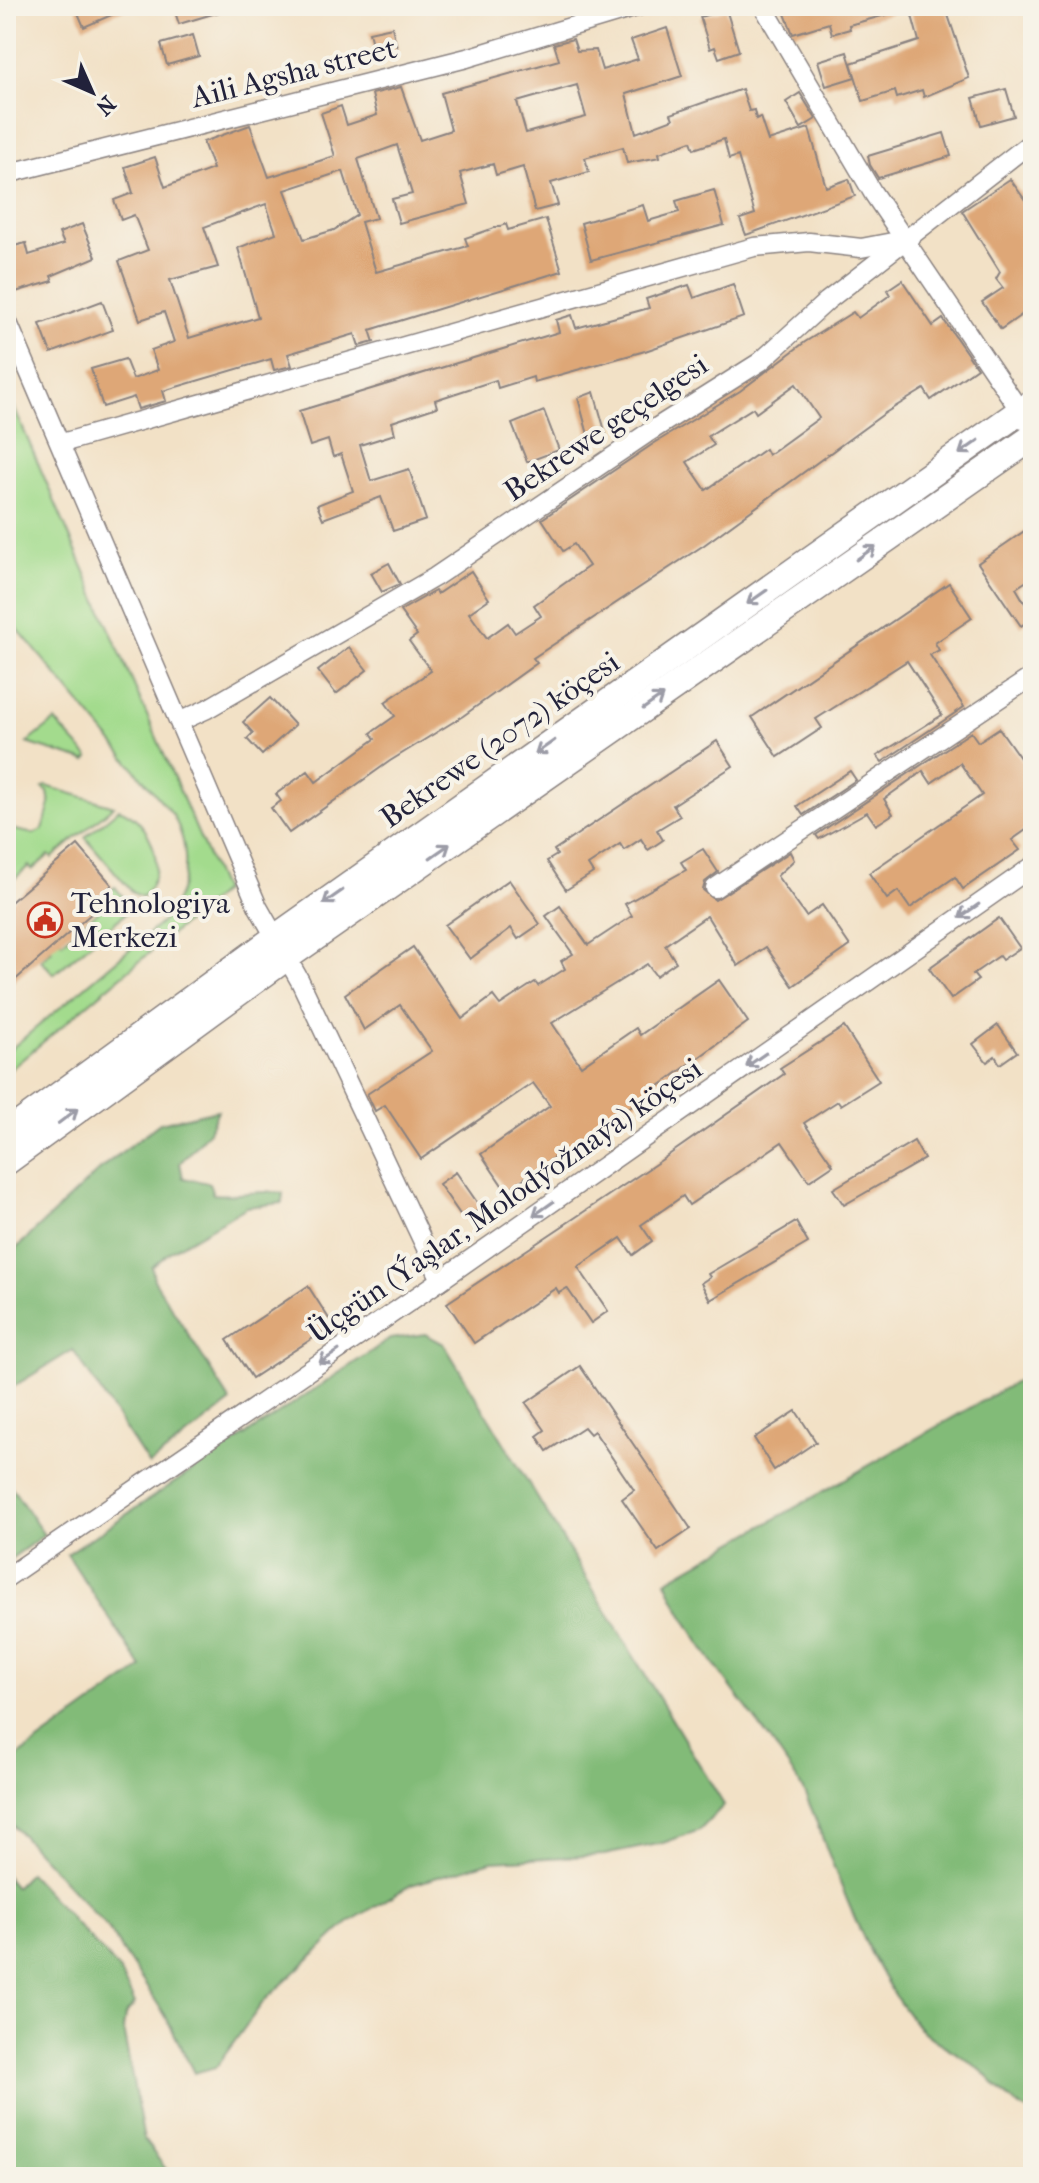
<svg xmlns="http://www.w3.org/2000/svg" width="1039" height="2183" viewBox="0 0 1039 2183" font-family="'IM FELL French Canon',serif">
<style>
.green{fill:#a3db8d;stroke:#627e64;stroke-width:2}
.forest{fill:#82bb78;stroke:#526e5a;stroke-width:2}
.building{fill:#dea777;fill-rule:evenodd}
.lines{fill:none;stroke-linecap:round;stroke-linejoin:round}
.minor-casing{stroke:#8a8280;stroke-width:21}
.secondary-casing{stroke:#8a8280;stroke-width:29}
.minor{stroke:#fff;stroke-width:18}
.secondary{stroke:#fff;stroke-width:26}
.oneway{stroke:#9c9ca7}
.labels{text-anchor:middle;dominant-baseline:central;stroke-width:8;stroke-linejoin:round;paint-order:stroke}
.street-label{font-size:30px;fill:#22223b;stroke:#f7f3e8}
.poi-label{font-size:30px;fill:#22223b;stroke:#f7f3e8;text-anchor:start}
</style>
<rect width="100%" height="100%" fill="#f7f3e8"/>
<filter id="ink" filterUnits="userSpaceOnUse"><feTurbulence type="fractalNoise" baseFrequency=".0125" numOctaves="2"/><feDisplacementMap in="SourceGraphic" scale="16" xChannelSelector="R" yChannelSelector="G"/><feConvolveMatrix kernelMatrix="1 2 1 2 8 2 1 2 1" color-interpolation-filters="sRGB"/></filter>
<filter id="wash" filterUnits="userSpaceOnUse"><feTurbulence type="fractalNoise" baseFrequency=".006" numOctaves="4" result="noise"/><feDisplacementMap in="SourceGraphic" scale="32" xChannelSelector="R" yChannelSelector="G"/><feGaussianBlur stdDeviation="1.8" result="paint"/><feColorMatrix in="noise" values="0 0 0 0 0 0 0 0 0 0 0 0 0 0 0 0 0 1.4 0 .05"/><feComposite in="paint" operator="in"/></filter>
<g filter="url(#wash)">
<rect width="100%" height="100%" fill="#f2e1c6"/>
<g class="green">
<path d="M6,389L223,891L6,1073V1053L162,922C188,889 193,853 173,815L6,615Z"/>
<path d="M55,721L89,758L86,761L27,743Z"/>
<path d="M46,786L114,806L52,858L49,855L32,870L29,866L6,886V828L34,834L43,829L50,804L48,792L43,788Z"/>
<path d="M119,809C152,820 170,872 142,897L133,893L85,837Z"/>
<path d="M115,887L132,908L54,974L41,960L52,950L48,944L56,937L62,942L103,907L98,901Z"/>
</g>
<g class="forest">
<path d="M218,1110L209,1131L180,1163L183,1178L209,1183L213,1194C237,1197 259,1189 283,1193L282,1203L247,1207L171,1251L152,1267L154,1280L231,1402L149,1465L73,1350L6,1391V1258L106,1164L160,1123Z"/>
<path d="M425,1334L444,1344L724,1805L700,1830L663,1843L604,1855L492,1861L411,1885L349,1922L264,2001L216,2067L194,2073L165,2015L107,1927L6,1818V1765L142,1668L67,1554L390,1339Z"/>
<path d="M1033,1372V2114C1010,2104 1000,2088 983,2072C962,2052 934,2045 915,2023C875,1975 850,1908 827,1850C818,1827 812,1805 799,1783C758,1714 698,1657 666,1581Z"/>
<path d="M6,1479L44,1535L6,1562Z"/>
<path d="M29,1873L119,1970L135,2004L125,2015L123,2029L144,2140L172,2177H6V1876L15,1887Z"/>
</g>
<g id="blocks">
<g class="building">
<path d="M75,6H132L84,27Z"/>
<path d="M173,6H225L226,10L179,24Z"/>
<path d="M782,6H899L900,11L849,25L850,29L832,34L829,23L793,34Z"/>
<path d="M932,6H945L969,78L924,97L922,90L897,98L895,91L863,101L851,63L919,41L911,12Z"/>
<path d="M726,9L739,51L719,58L715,47L710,49L700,17Z"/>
<path d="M392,27L398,52L375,57L369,32Z"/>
<path d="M667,28L682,76L626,94L636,133L673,119L671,114L742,89L749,111L754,110L756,119L760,117L768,141L809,128L826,187L849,179L855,196L746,235L740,219L755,214L738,156L729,159L724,139L694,149L691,141L659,153L660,157L627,163L623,147L585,158L589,172L551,183L558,205L535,211L523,167L496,175L493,164L460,173L469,204L399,223L392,199L412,194L397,145L358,159L376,218L361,222L376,272L468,246L465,238L506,224L508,230L546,219L562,271L370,330L374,342L359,346L355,334L288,354L292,366L274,370L271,359L163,391L166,401L138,409L134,397L103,407L91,369L125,359L133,379L158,370L151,350L174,342L164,312L140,320L119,261L148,250L134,215L121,220L114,200L133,193L125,167L155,157L165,187L213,169L203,142L250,125L269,177L335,156L321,113L341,106L347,125L377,115L372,94L401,87L420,140L451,130L441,93L559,60L554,44L573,39L577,51L596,50L602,70L638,59L631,40ZM577,85L586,117L526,133L517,102ZM343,171L357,215L334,230L304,239L285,190ZM266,204L276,233L238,248L258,317L189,338L170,280L218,267L204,227Z"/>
<path d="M193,35L199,56L167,65L161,44Z"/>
<path d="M847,52L855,77L826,86L818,61Z"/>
<path d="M1006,89L1014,116L981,125L973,98Z"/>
<path d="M800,93L816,119L801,128L786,102Z"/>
<path d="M944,133L951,156L878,178L870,165L868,156Z"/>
<path d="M1010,179L1033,211V307L1001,329L982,302L1003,288L996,279L1000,272L962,211Z"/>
<path d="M714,190L724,225L591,260L581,223L643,205L648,221L679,212L676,201Z"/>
<path d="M82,224L96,257L51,276L53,281L12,293L6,272V248L26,243L29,255L64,244L59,233Z"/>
<path d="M902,280L933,326L943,319L977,368L931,400L924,389L885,413L704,545L533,658L537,663L463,716L390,761L289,833L271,808L281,801L276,794L308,771L316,782L375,739L371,733L395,716L385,702L431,671L409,641L417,635L400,611L435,591L437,594L471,571L489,599L469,613L487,638L508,623L515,633L541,616L534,605L589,566L574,544L563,551L542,519L653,444L740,391L805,342L853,312L858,318L890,295L887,290ZM796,384L819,418L768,455L765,449L706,490L687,462L714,445L708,436L753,408L756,413Z"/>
<path d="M733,284L744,317L645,351L534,382L533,377L498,388L496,380L435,400L437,407L392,422L395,434L360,445L371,481L409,469L426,520L393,531L381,497L323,519L317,505L353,491L341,454L333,457L328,440L310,446L299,411L559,332L556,320L572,315L576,328L649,308L646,299L689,285L694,298Z"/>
<path d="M102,301L113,330L51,353L40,324Z"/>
<path d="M594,392L607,438L590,442L578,398Z"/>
<path d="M544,411L559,450L527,462L512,424Z"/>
<path d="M1033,525V577L1016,588L1033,617L1021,626L978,563Z"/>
<path d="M389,563L400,584L382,592L371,573Z"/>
<path d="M949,583L972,618L935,643L939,650L930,655L964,707L882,762L877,756L942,715L907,661L816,719L822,728L778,757L752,717Z"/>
<path d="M349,647L367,670L336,694L318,671Z"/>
<path d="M270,698L295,725L262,755L247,739L253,733L243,722Z"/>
<path d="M999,728L1025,765L1033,759V825L1012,840L1020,850L963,889L955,877L910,908L898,891L887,899L869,873L982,795L960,763L931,783L923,771L884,799L893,814L876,825L867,812L819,839L816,835L971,732L978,742Z"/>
<path d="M717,741L733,766L673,805L680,816L657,830L663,840L648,850L641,839L624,850L620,844L588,865L593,873L566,890L547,861L557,855L554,850Z"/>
<path d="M850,771L856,780L803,815L797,806Z"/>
<path d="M78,845L112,885L95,900L100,906L6,988V906Z"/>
<path d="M703,849L718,872L705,882L703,890L715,900L790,852L794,860L777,876L806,916L822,905L850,946L793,986L766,947L738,966L707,916L665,945L676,962L656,976L647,964L552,1023L581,1066L636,1028L640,1035L719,980L748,1022L577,1145L582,1152L563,1165L556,1156L506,1191L481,1154L550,1106L533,1083L421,1159L385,1105L375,1111L367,1094L432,1051L400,1005L364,1030L345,994L413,947L462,1019L493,996L500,1005L535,982L538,986L565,969L561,961L573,954L546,916L560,906L588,945L632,916L625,904L686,870L681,862Z"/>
<path d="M509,880L540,924L518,939L511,928L470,959L445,925Z"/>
<path d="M999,918L1020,948L1002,960L999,956L973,974L978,980L951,999L929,968Z"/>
<path d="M998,1025L1017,1052L1000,1064L995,1056L987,1062L973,1044Z"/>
<path d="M844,1027L879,1081L841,1105L838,1101L804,1123L833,1165L809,1181L782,1142L689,1205L683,1196L641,1225L652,1241L633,1255L621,1238L578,1267L608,1311L591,1323L567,1288L559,1293L556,1288L474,1343L447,1303L660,1161L784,1074L780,1068Z"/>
<path d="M914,1141L924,1159L844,1205L833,1189Z"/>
<path d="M456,1172L481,1208L464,1220L439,1184Z"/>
<path d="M796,1222L808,1243L710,1300L701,1283L710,1277L708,1274Z"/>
<path d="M308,1286L333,1325L252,1378L227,1340Z"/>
<path d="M580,1366L691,1529L658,1551L622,1499L634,1490L594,1431L590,1434L584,1427L547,1451L537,1436L545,1430L526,1403Z"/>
<path d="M796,1411L816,1442L774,1470L754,1438Z"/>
</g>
</g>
</g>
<g filter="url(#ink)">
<use href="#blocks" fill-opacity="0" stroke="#8a8280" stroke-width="2"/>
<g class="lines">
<g class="minor-casing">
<g id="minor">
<path d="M763,6L873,193L1033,430"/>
<path d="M6,174L467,58L640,6"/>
<path d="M6,318L258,907L300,981L441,1280"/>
<path d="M62,443L754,247L809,242L861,248L903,240"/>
<path d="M181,721L207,709L435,577L646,434L760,362L827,301L1033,141"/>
<path d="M715,888L1033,676"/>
<path d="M6,1578L441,1280L1033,866"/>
</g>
</g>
<g class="secondary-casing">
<g id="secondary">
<path d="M6,1134L275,938L1033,402"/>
<path d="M6,1162L287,957L1033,437"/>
</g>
</g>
<use href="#minor" class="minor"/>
<use href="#secondary" class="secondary"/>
</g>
<defs><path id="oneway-shaft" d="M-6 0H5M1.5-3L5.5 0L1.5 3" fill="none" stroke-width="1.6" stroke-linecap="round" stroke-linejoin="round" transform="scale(2)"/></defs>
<g class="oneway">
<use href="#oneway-shaft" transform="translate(969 447) rotate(145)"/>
<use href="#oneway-shaft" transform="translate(866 553) rotate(-35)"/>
<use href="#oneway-shaft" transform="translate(757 597) rotate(145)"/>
<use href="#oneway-shaft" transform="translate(653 702) rotate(-35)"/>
<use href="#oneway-shaft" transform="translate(545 747) rotate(145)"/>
<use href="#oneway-shaft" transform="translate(440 851) rotate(-35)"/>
<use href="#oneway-shaft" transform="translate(333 897) rotate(145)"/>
<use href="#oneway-shaft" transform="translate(969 911) rotate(145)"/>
<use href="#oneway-shaft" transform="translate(756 1060) rotate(145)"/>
<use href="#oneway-shaft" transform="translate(68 1116) rotate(-37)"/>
<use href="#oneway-shaft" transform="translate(543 1209) rotate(145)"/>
<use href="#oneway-shaft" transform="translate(329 1357) rotate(146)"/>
</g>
</g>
<defs>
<g id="civic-ring" transform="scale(1.8)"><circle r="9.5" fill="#f7f3e8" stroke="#c8321e" stroke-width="1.5"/><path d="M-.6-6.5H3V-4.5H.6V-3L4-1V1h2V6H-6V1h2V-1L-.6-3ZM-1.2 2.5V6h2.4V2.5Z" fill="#c8321e"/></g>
</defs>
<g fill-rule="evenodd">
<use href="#civic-ring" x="45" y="920"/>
</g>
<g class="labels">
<g class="street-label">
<text transform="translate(294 73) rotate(-14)">Aili Agsha street</text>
<text transform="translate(606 428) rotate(-34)">Bekrewe geçelgesi</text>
<text transform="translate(500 740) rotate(-35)">Bekrewe (2072) köçesi</text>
<text transform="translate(505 1201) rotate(-35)">Üçgün (Ýaşlar, Molodýožnaýa) köçesi</text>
</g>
<g class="poi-label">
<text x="71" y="903">Tehnologiya<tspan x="71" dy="34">Merkezi</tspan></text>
</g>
</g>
<rect width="1039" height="2183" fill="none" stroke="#f7f3e8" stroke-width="32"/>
<g transform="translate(92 92) rotate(135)" stroke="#f7f3e8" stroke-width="6" paint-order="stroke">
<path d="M0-6L14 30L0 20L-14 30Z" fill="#22223b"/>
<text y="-12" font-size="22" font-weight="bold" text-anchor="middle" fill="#22223b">N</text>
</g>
</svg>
